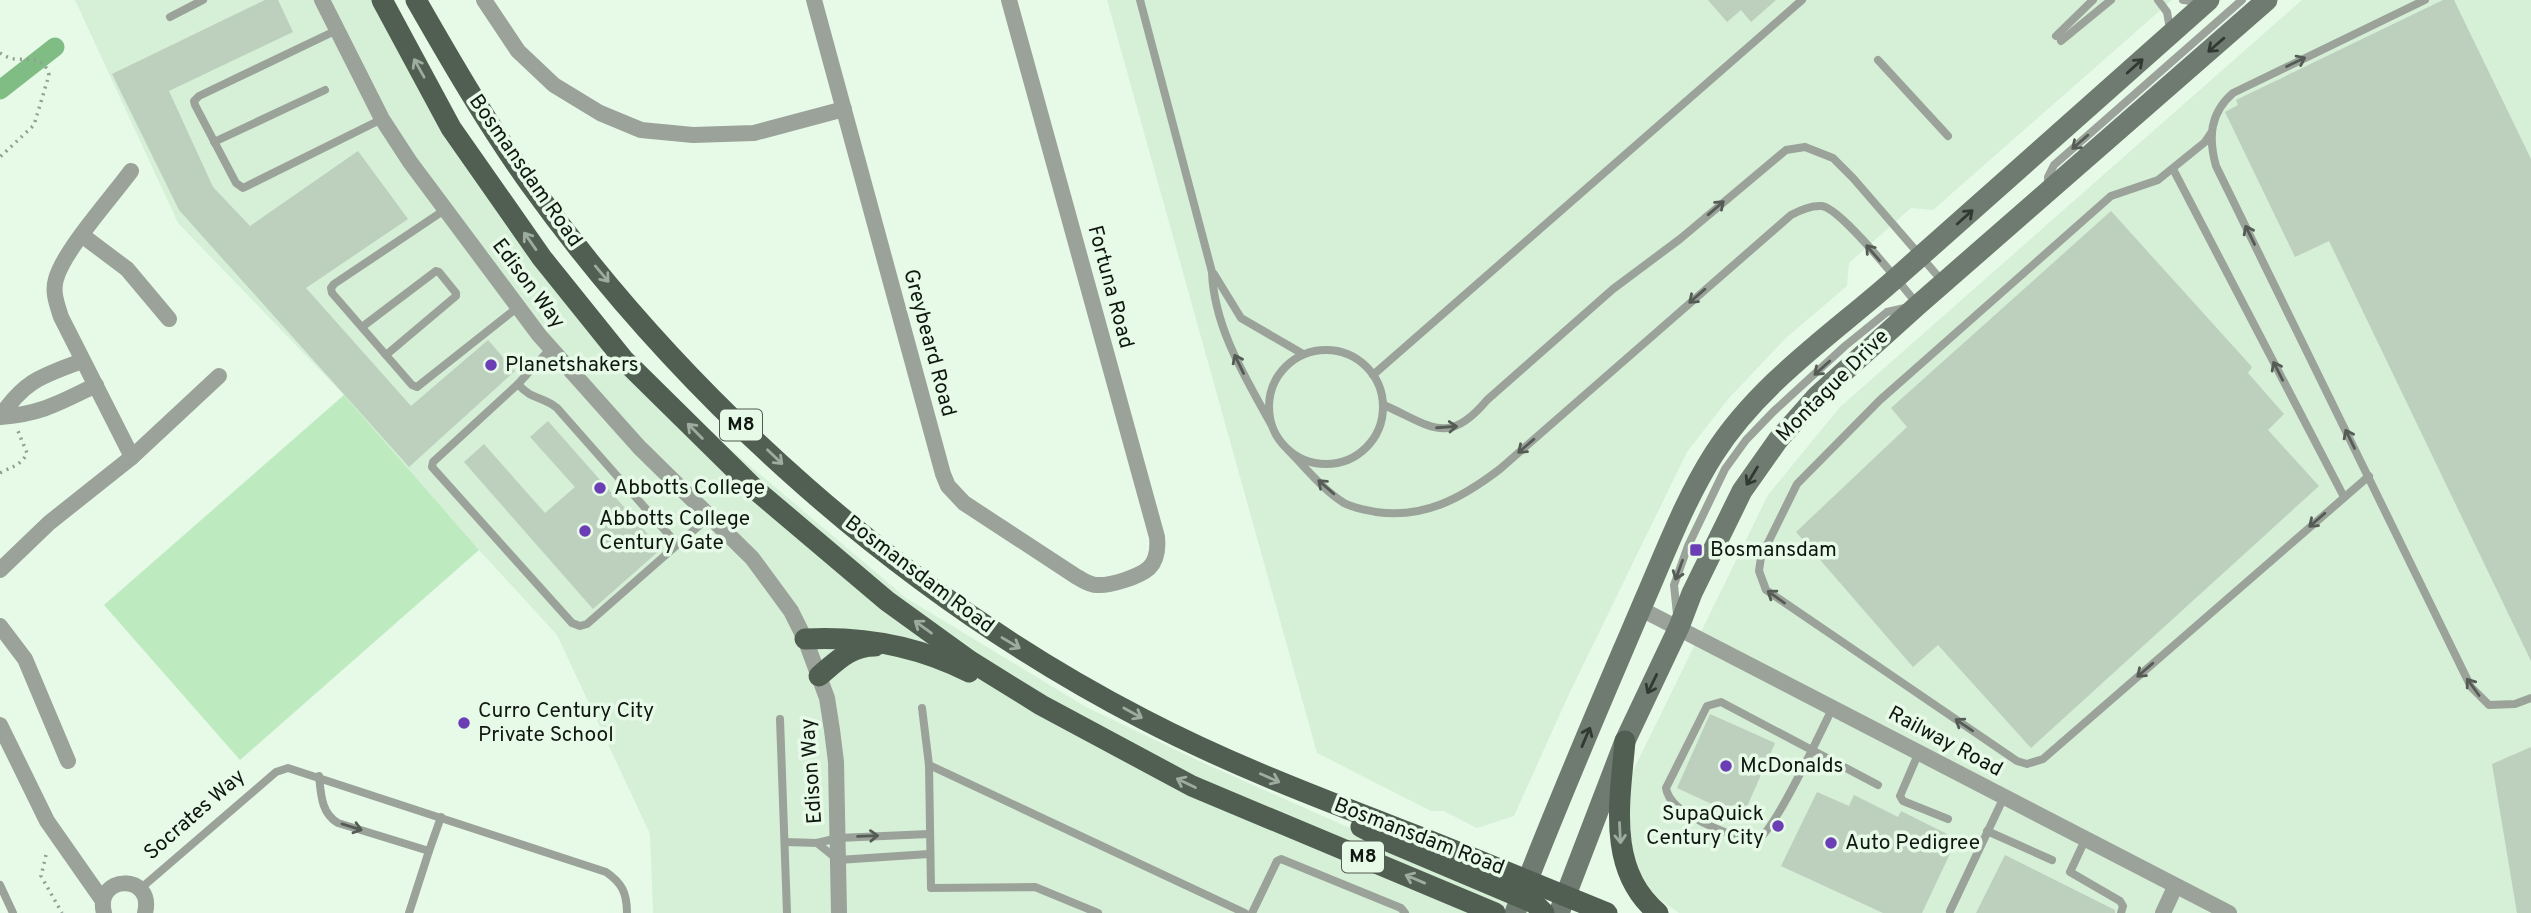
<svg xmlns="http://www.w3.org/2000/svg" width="2531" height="913" viewBox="0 0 2531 913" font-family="Overpass,sans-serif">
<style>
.built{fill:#d6efd7}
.green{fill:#bdeabf}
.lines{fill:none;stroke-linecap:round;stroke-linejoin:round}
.canal{stroke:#80bd85;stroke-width:19}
.building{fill:#bdcfbd}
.path{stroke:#919f91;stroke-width:3.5;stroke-dasharray:2 5;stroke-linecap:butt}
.lane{stroke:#9aa29a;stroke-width:8}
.street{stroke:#9aa29a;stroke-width:16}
.secondary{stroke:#6f7b70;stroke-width:21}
.primary{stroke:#515f52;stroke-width:21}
.oneway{stroke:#313a32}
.oneway2{stroke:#555c55}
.oneway3{stroke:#9cac9d}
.poi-dot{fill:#6b3eb5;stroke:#e7fae8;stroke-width:2.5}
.labels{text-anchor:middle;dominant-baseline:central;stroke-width:7;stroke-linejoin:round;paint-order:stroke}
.shield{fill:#e7fae8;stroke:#505b51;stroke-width:2}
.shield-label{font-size:19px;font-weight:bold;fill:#101710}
.street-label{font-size:21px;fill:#101710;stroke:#e7fae8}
.poi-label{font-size:21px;fill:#101710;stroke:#e7fae8;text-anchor:start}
</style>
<rect width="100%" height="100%" fill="#e7fae8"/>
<g class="built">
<path d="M75,0H379L533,261L697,421L906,598L1086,707L1199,761L1541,913H653L650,834L557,635L479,550L344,395L178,223Z"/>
<path d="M1107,0H2172L1933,210L1911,208L1849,263L1847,286L1787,337L1729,398L1687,452L1569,694L1514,816L1477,828L1444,811H1431L1317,753Z"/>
<path d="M2302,0H2531V913H1679L1650,893L1637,874L1627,837L1631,775L1768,495L1840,407Z"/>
</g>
<path class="green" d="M344,395L479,550L240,760L104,605Z"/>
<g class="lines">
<path class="canal" d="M0,90L55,47"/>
</g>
<g class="building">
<path d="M265,0H278L293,32L169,91L213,187L250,226L358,151L408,219L306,288L411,406L488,340L515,371L409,467L179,210L112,74Z"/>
<path d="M1708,0H1776L1751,22L1741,10L1727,22Z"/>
<path d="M2443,0H2454L2531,159V661L2329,241L2295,257L2225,112L2238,105L2236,100Z"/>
<path d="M2111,211L2252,367L2248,373L2284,414L2268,430L2319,486L2031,748L1938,645L1913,667L1796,532L1907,427L1891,408Z"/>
<path d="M548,421L661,549L593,609L464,462L484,444L545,513L575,487L530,437Z"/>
<path d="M1710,714L1775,743L1742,818L1677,788Z"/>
<path d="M2531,747V913H2517L2492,764Z"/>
<path d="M1817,792L1849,806L1854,795L1898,817L1901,811L1957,839L1922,913H1883L1781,866Z"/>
<path d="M2005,855L2115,910V913H1976Z"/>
</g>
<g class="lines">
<g class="path">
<path d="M0,53C5,56 10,59 17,59C32,60 44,57 49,75L34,125L0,157"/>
<path d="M0,473C11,467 22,465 27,453L18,431"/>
<path d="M46,855L41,876L62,913"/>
</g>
<g class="lane">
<path d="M1140,0L1212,272C1214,327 1245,377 1271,424"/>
<path d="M2158,0L2167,12L2170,29"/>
<path d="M2183,0L2201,2"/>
<path d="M2425,0L2233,93C2210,113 2208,137 2216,166L2471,687L2489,705L2515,704L2531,698"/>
<path d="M170,17L203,0"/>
<path d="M337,30L199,96L194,101L195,105L236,183L243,188L382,119"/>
<path d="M2056,36L2093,0"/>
<path d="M2061,41L2111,0"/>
<path d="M1878,60L1948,136"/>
<path d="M2211,133L2205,142L2158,180L2111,196L1880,400L1797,484L1761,557L1759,571L1766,590L2017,761L2027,764L2043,759L2369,476"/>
<path d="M214,142L325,90"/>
<path d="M2173,169L2344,497"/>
<path d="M2048,187V177L2054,165L2242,0"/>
<path d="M446,209L334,284L331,288L332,293L412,385L417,387L518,307"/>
<path d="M1214,274L1241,318L1303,354"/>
<path d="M362,327L436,271L439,272L456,293V296L386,355"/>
<path d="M551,348L518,384L433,462L432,467L572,623L580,626L587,624L710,516"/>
<circle cx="1326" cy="407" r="57"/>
<path d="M1373,375L1802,0"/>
<path d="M518,384C531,400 543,396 557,408L677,544"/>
<path d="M1384,405C1431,426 1448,447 1487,400L1613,289L1680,239L1786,150L1805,147L1833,158L1853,178L1943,282"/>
<path d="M1289,451C1306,468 1323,490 1344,503C1353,508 1366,510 1376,512C1424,519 1462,498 1500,469L1791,215C1800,210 1811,205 1822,206C1842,209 1902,286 1918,305L1887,312L1845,346L1773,412L1746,440L1725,469L1688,546L1674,585L1677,614"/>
<path d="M1833,707C1823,727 1772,838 1755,841C1747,842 1712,827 1704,823C1689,814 1669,806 1666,788L1707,706L1721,702L1878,785"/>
<path d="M922,708L929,765L931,888L1035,887L1098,913"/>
<path d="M780,719L787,913"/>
<path d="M1919,752L1900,796L1903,801L1948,819"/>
<path d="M929,765L1245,913"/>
<path d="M319,776C321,794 321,813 338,823L429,851L441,817"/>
<path d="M1987,831L2052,860"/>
<path d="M2085,840L2070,872L2120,901L2123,906L2121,913"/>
<path d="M785,842L817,843L838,838L929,834"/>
<path d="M817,843L838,860L929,854"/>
<path d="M0,885L13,913"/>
<path d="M140,889L276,772L288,768L606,872C622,883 627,893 627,913"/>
<path d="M1950,911L2004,797"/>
<path d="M409,913L429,851"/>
<path d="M1252,913L1277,861L1281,859L1401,908L1405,913"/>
</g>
<g class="street">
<path d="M322,0L382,119L410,162L539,335L639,447L752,558L791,611L805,639L827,698L832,730L836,762L839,913"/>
<path d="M484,0L518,51L554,85L600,113L641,130L693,135L754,133L844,109"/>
<path d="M814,0L943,474L948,486L964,503L1077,577C1083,580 1089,585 1097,585C1110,586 1139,577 1149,568C1157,560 1158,547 1157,537L1009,0"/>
<path d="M131,171C112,197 64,250 56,279C52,292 57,304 61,317L132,457"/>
<path d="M83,236L127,269L169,319"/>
<path d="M0,417C25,380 42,376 82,361"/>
<path d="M0,417C41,414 59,403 96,385"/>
<path d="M0,570L49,523L132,457L219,376"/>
<path d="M1641,609L2229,913"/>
<path d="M0,626L25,659L68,761"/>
<path d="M0,725L47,821L103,901"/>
<path d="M104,913C94,874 155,873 145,913"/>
<path d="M2163,913L2175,887"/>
</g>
<g class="secondary">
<path d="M1515,913C1554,810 1598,709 1641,608C1664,556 1684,501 1714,454C1759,383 1834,333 1896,278C2001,186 2104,92 2209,0"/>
<path d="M1559,913L1625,741L1679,627L1692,593L1742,491L1778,440L1817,396L1918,305L2267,0"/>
</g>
<g class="primary">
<path d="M382,0L451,128L542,258L624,360L757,491L887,601L970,661L1041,705L1192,786L1495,913"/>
<path d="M416,0C452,63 488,125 530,184C687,402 905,596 1143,719C1235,767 1332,803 1428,840C1488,864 1548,889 1607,913"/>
<path d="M805,639C862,636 918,646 969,672"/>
<path d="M819,676C837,661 850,646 875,646"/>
<path d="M1625,741C1620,800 1606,870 1658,913"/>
<path d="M1361,827L1390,842L1534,903L1544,913"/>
</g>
</g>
<defs><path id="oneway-shaft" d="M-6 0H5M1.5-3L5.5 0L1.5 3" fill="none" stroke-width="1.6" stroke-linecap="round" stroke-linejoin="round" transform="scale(1.75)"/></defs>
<g class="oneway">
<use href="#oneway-shaft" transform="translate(2216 45) rotate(139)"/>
<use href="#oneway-shaft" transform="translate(2135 66) rotate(-42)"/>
<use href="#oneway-shaft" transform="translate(1965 217) rotate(-42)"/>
<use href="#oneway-shaft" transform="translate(1752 476) rotate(121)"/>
<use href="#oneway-shaft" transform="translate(1652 684) rotate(116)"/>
<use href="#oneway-shaft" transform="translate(1586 737) rotate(-67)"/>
</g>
<g class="oneway2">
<use href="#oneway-shaft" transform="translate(2296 62) rotate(-26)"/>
<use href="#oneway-shaft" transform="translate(2080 142) rotate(139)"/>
<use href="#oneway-shaft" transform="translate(1716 208) rotate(-41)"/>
<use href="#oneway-shaft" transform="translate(2250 235) rotate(-116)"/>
<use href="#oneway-shaft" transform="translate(1873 253) rotate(-131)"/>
<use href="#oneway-shaft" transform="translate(1697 296) rotate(139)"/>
<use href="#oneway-shaft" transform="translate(1239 364) rotate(-116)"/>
<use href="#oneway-shaft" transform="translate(1822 368) rotate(138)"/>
<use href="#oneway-shaft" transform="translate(2278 371) rotate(-117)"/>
<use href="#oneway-shaft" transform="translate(1447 427) rotate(-4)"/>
<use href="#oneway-shaft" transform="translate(2350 439) rotate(-116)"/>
<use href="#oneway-shaft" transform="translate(1526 446) rotate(139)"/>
<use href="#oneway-shaft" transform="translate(1326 487) rotate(-139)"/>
<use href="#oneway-shaft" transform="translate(2317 520) rotate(139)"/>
<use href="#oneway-shaft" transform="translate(1679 570) rotate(110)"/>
<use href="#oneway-shaft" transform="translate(1776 597) rotate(-145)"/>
<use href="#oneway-shaft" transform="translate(2145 670) rotate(139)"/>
<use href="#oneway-shaft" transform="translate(2473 687) rotate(-126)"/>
<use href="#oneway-shaft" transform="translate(1964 725) rotate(-146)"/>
<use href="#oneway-shaft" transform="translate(352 827) rotate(17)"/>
<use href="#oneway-shaft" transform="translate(868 836) rotate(-2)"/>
</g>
<g class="oneway3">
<use href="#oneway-shaft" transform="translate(419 68) rotate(-119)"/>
<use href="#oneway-shaft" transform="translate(530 241) rotate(-125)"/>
<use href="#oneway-shaft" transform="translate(602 274) rotate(50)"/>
<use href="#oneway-shaft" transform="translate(695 431) rotate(-135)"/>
<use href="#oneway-shaft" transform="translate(775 457) rotate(44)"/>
<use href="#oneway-shaft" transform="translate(923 627) rotate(-144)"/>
<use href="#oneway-shaft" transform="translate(1011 643) rotate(31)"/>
<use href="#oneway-shaft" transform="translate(1133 713) rotate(29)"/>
<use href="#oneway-shaft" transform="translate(1270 778) rotate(24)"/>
<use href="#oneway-shaft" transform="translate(1186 783) rotate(-154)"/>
<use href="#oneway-shaft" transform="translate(1620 833) rotate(87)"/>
<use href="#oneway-shaft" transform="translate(1415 879) rotate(-157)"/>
</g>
<g class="poi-dot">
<circle cx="491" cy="365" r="7"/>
<circle cx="600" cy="488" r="7"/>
<circle cx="585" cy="531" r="7"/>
<rect x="1689" y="543" width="14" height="14" rx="3.5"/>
<circle cx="464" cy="723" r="7"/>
<circle cx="1726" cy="766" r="7"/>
<circle cx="1778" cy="826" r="7"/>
<circle cx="1831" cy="843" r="7"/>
</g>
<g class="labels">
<g class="shield">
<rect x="720" y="409.5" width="42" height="31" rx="5"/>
<rect x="1342" y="841.5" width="42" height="31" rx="5"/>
</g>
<g class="shield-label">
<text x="741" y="425">M8</text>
<text x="1363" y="857">M8</text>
</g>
<g class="street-label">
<text transform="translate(525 171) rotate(55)">Bosmansdam Road</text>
<text transform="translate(528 284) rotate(53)">Edison Way</text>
<text transform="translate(1110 287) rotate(75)">Fortuna Road</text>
<text transform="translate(929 343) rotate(75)">Greybeard Road</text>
<text transform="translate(1833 386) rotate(-45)">Montague Drive</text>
<text transform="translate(919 575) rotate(37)">Bosmansdam Road</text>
<text transform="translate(1945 742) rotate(28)">Railway Road</text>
<text transform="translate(812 771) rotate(-94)">Edison Way</text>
<text transform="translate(195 815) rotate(-41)">Socrates Way</text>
<text transform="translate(1419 837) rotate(21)">Bosmansdam Road</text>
</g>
<g class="poi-label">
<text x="505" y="365">Planetshakers</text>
<text x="614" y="488">Abbotts College</text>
<text x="599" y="519">Abbotts College<tspan x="599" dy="24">Century Gate</tspan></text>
<text x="1710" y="550">Bosmansdam</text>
<text x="478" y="711">Curro Century City<tspan x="478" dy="24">Private School</tspan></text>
<text x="1740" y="766">McDonalds</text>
<text x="1764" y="814" text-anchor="end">SupaQuick<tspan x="1764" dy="24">Century City</tspan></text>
<text x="1845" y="843">Auto Pedigree</text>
</g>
</g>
</svg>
